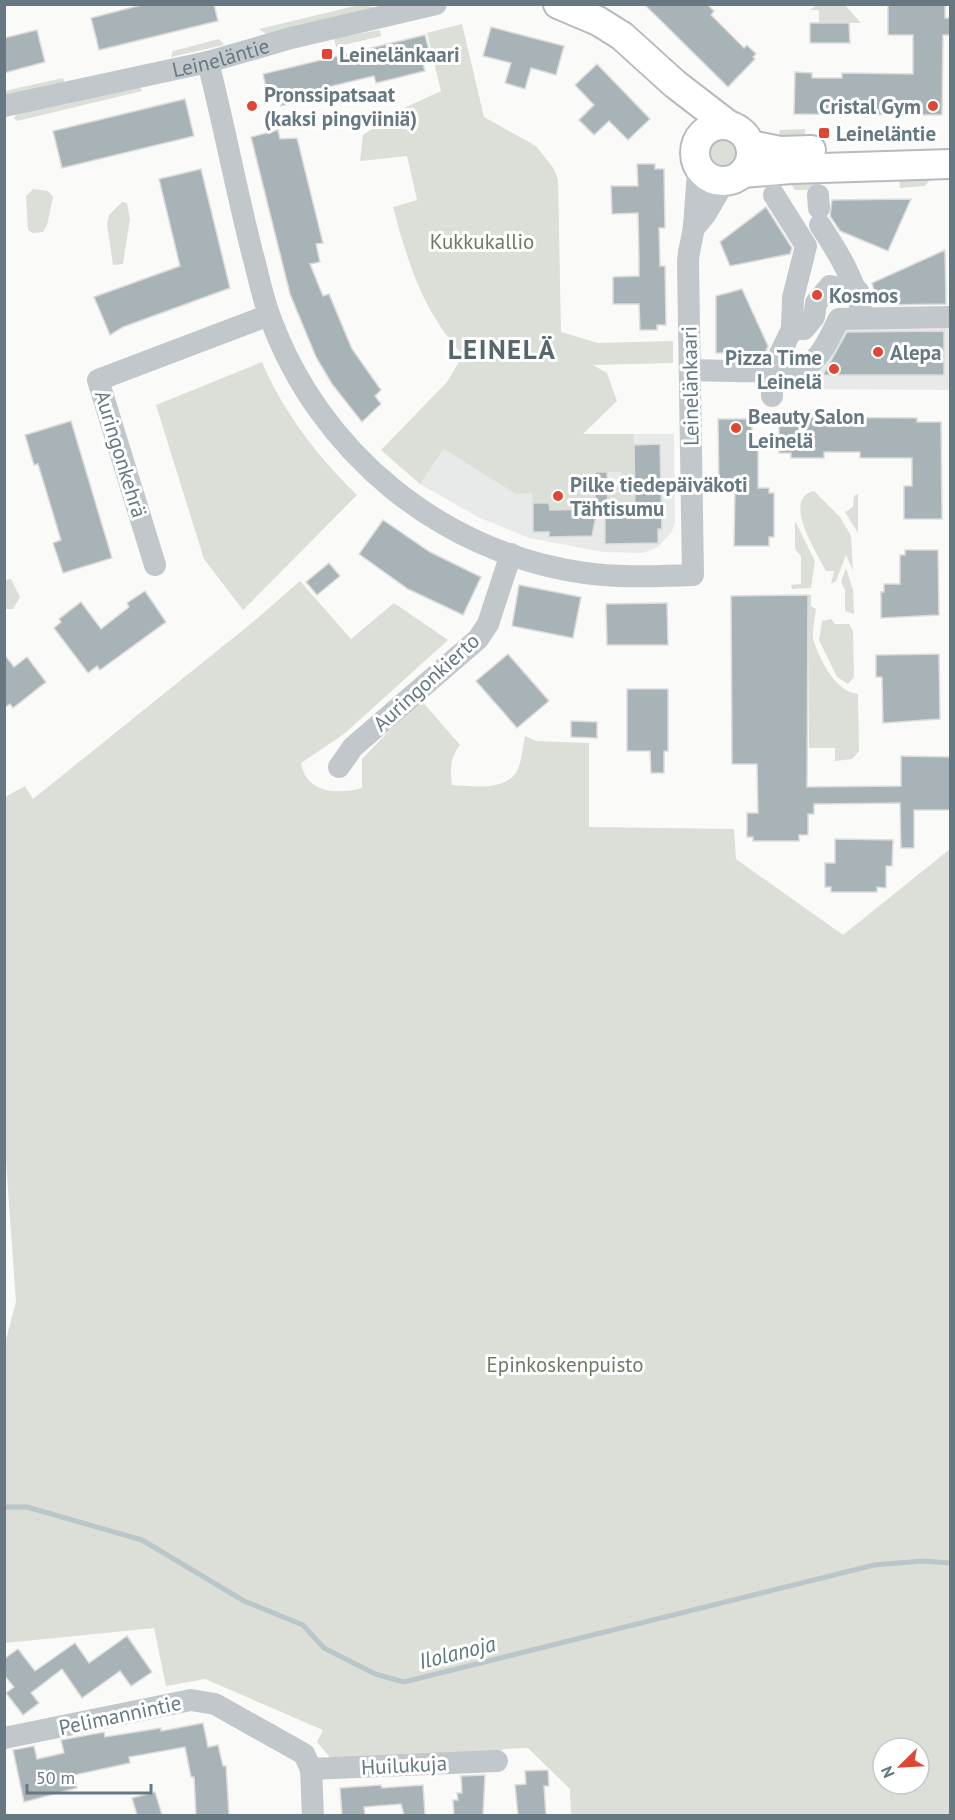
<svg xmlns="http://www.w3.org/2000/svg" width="955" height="1820" viewBox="0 0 955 1820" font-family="'PT Sans',sans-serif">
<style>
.built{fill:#e8eae9}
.green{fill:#dbdfd7;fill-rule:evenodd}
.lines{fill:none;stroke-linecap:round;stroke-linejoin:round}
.stream{stroke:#b9c7ca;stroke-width:5}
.building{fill:#a8b3b7;stroke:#dcdcda;stroke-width:1.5}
.major-casing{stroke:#b5bbbe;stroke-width:32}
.minor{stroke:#c1c7ca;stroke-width:22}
.major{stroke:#fff;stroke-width:28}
.poi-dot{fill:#df4633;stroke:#fff;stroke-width:2}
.labels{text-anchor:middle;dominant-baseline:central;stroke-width:6;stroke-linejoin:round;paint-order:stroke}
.poi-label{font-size:21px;font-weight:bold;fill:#667982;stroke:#fff;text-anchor:start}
.street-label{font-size:21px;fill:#667982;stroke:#fff}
.park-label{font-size:21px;fill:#6b7a65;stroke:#fff}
.water-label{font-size:22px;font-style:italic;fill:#60777c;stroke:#fff}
.district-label{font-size:27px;font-weight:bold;letter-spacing:1.5px;fill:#58666d;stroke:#fff}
</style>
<rect width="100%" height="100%" fill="#fafaf8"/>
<g class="built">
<path d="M835,327H950V390L814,389L815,369Z"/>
<path d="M583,434H674L675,523L671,533L658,547L643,553L603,552L529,538L478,517L420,484L444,449L498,481Z"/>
</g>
<g class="green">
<path d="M359,5L375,7L268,35L259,29Z"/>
<path d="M817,5H845L861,23H819V10H810Z"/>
<path d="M462,24L484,117L536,146L554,169L558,180L561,332L598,343L673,341V363L593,365L607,373L617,401L583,434H634L635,521L620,517L578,518L550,510L549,503H533L532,493L516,494L444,449L420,484L381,450L447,382L463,355C423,312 408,263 393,207L417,200L407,156L360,161L363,135L404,108L441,91L427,33ZM595,472H621L622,482H608V497L595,498Z"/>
<path d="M380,30L381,36L336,47L334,38Z"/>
<path d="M219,39L224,45L171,57L173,51Z"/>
<path d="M63,78L65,84L5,97V91Z"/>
<path d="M140,86L142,91L17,121L14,118L17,113Z"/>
<path d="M892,127H932L937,138L924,141L892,135Z"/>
<path d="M805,129V139L777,146L780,130Z"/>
<circle cx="723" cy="153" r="18"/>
<path d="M785,176L816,181V190H795Z"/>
<path d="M933,176L925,186L900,188L899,178Z"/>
<path d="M33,189L48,191L53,197L47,225L43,232L33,233L28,230L26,196Z"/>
<path d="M122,202L127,203L130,219L123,264L113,265L107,224L109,215Z"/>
<path d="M262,362C283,412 318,457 357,495L243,610L204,559L156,405Z"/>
<path d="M814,491L840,517L851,536L853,571L846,555L836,581L831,584L834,571H826C817,553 781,499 814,491Z"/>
<path d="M858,494V533L845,512L853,507L854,496Z"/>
<path d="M795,521L815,561L811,588L792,589L791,585L801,584V556L795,549Z"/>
<path d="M846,568L853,590L854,614L845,611V590L841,582Z"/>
<path d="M11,579L20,597L13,609H5V580Z"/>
<path d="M300,581L351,639L394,603L448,640L344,734L301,763C306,793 337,795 362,788V759L420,699L460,745C450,757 450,770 452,785C471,786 508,792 518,769C522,759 523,746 525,736L536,741L589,743V827L734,829L736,859L843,935L950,849V1815H571L570,1789L528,1748L505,1749L490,1754L334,1762L317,1742L323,1730L205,1679L166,1686L154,1628L5,1643L4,1347L16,1302L4,1134L5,797L25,786L33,799L253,622ZM883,1748H919V1784H883Z"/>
<path d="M808,595H811V606L816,609C815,619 811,633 814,642C821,662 836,692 858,694L859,751L852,759L835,761V748H809Z"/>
<path d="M831,619L835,624H849L853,631L854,677L848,684L837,677L819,640L822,621Z"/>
</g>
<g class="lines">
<path class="stream" d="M4,1507H27L142,1540L244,1601L303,1625L324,1648L375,1674L404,1682L874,1565L922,1561L950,1563"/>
</g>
<g class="building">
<path d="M145,4H214L218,21L99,50L91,18Z"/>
<path d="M644,4H707L714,11L711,15L744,48L747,45L756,54L753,57L755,59L728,87Z"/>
<path d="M945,4V18H950V35H943L942,115L794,114L795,72L812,73V78H842V73L913,74V35H888V5Z"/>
<path d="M810,23H849L850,43H810Z"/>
<path d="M491,27L564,46L556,75L531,68L525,89L505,83L511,63L483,56Z"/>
<path d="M37,30L45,62L4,73V38Z"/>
<path d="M425,35L432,62L423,64L425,71L376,83L374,76L357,80L328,87L330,94L281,106L277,89L267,92L263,74Z"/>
<path d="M597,64L650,119L628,140L609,121L594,135L579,120L594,105L575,85Z"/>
<path d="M185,99L194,136L62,168L53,131Z"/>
<path d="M278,130L280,139L297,138L323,243L316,244L320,262L310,264L323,296L329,294L352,349L381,390L375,396L381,404L362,422L332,384L316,357L290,294L251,137Z"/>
<path d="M637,164H655V169H664L665,228H659L660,266H665L666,325H657V330H640L639,304H613V277L639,276V257L638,213L612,214L611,186H638Z"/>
<path d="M201,169L230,288L123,327L110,335L94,297L180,266L159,179Z"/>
<path d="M911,199L888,251L840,231L830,216L832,200Z"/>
<path d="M766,207L792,248L790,254L730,266L720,242Z"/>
<path d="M945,250L946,304L878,305L872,283Z"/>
<path d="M742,289L768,346L765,353H716V296Z"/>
<path d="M944,331V375H823L847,332Z"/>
<path d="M779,417L917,418V422H941L942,519H904V486H912V458H860V452H824V458H791V453H779Z"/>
<path d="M718,419H752V446H758V488H769V493H774V537H769V546H734L735,488H719Z"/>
<path d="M71,421L112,558L63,573L53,543L61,540L38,464L34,465L25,435Z"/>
<path d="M660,444L662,529H658V543L605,544V518L635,517L634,445Z"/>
<path d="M595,472H607L608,512L597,511L592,536L549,537V532H533V503H549L550,510L595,509Z"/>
<path d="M383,520L430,552L481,577L463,615L408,589L359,554Z"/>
<path d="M905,550H938L939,615L881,618V592H884V584H900V555H905Z"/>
<path d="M329,563L340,576L317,595L306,582Z"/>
<path d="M519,585L581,597L573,638L512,626Z"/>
<path d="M145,591L166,622L100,670L97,666L88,673L54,628L61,622L59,619L81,602L101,629L129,607L127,603Z"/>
<path d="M808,595L807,787L901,786V756L951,757V810H914V848H901L900,803L814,804V814H808V835H799V841H753V837H747V813H758L757,764H732L731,596Z"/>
<path d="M667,603L668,645H607L606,604Z"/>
<path d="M4,654L14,667L27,657L46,682L13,708L10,704L4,708Z"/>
<path d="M508,654L549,701L517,728L476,681Z"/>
<path d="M939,654L940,719L883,723L882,677H876V655Z"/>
<path d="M627,689H668V751H664V773H651L650,751H627Z"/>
<path d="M571,721L597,722V738L571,737Z"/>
<path d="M835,839L893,840L892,866H886V888L877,887V892H831V887H825V863H835Z"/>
<path d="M127,1636L152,1672L131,1686L120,1671L82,1698L62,1669L31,1693L39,1703L23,1715L6,1693L14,1687L4,1675V1659L18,1649L35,1671L75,1643L89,1663Z"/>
<path d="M203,1723L208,1747L218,1745L223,1766H226L229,1815H196L194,1777H191L185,1747L129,1757L130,1763L74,1775L77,1788L24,1802L13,1750L34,1746L37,1759L64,1753L61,1740L104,1732L105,1737L161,1728V1731Z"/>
<path d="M548,1770L549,1786H544L546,1815H518L515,1785L526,1784L525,1771Z"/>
<path d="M485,1775L483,1815H454L453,1800H458L457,1793H462L461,1776Z"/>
<path d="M381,1785L382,1788L423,1785L425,1815H404L401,1804L364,1807L365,1815H342L340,1788Z"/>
<path d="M155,1792L162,1815H137L132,1798Z"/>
</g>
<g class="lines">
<g class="major-casing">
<g id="major">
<path d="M558,4L598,21L622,36L675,84L727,124"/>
<circle cx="723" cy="153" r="28"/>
<path d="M750,145L780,151L811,150"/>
<path d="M743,173L791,169L950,164"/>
</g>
</g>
<g class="minor">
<path d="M208,62C224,125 236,189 252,252C258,273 262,296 270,317C319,452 441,553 585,573C620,578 657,576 693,575L688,263C688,250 693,238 694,225C696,206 696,187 699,168"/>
<path id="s1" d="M4,106L208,62L291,38L436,4"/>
<path d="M818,195L819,208"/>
<path d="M820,225C840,255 856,282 863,318"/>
<path d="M694,228L705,215L725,181"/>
<path d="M792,329H804L814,317L816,303L830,286L858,291"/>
<path d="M690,370C715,370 793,376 811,363C824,352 831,334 839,319L950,317"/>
<path d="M772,396V370L792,329L793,298L806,246L774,195"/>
<path d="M155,565L98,380L269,315"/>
<path d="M339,767L353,747L478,639L488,624L511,554"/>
<path d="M4,1738L191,1700L215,1704L304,1754L311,1769L313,1816"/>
<path d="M311,1769L497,1761"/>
</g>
<use href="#major" class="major"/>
</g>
<g class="poi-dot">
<rect x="321" y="48" width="12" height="12" rx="3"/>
<circle cx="252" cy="106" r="6"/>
<circle cx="933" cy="106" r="6"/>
<rect x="818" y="127" width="12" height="12" rx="3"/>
<circle cx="817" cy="295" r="6"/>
<circle cx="878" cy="352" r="6"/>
<circle cx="834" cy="369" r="6"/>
<circle cx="736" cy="428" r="6"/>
<circle cx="558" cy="496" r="6"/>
</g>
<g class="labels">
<g class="poi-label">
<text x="339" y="54">Leinelänkaari</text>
<text x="264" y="94">Pronssipatsaat<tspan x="264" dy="24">(kaksi pingviiniä)</tspan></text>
<text x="921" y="106" text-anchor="end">Cristal Gym</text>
<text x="836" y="133">Leineläntie</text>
<text x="829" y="295">Kosmos</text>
<text x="890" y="352">Alepa</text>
<text x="822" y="357" text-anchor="end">Pizza Time<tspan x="822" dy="24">Leinelä</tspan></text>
<text x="748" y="416">Beauty Salon<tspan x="748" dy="24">Leinelä</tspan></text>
<text x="570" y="484">Pilke tiedepäiväkoti<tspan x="570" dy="24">Tähtisumu</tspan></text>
</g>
<g class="street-label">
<text stroke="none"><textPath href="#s1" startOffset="222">Leineläntie</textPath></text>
<text transform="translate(690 386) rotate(-91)">Leinelänkaari</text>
<text transform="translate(121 454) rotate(73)">Auringonkehrä</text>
<text transform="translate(426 682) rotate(-42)">Auringonkierto</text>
<text transform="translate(120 1715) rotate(-12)">Pelimannintie</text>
<text transform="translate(404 1765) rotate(-3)">Huilukuja</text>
</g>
<g class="park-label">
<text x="482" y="241">Kukkukallio</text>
<text x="565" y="1364">Epinkoskenpuisto</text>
</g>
<g class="water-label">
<text transform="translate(457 1652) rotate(-14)">Ilolanoja</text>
</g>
<g class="district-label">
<text x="502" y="349">LEINELÄ</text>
</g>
</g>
<rect width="955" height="1820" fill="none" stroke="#667982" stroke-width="12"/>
<g transform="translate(901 1766) rotate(246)"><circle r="28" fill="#ffffff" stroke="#c2c9cd" stroke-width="1.5"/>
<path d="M0-4.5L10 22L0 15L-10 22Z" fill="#df4633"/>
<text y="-9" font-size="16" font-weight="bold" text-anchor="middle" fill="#667982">N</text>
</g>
<path d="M27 1784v9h124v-9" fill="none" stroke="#667982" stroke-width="3"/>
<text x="36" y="1784" font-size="18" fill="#667982" stroke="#ffffff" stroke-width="4.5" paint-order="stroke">50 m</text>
</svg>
